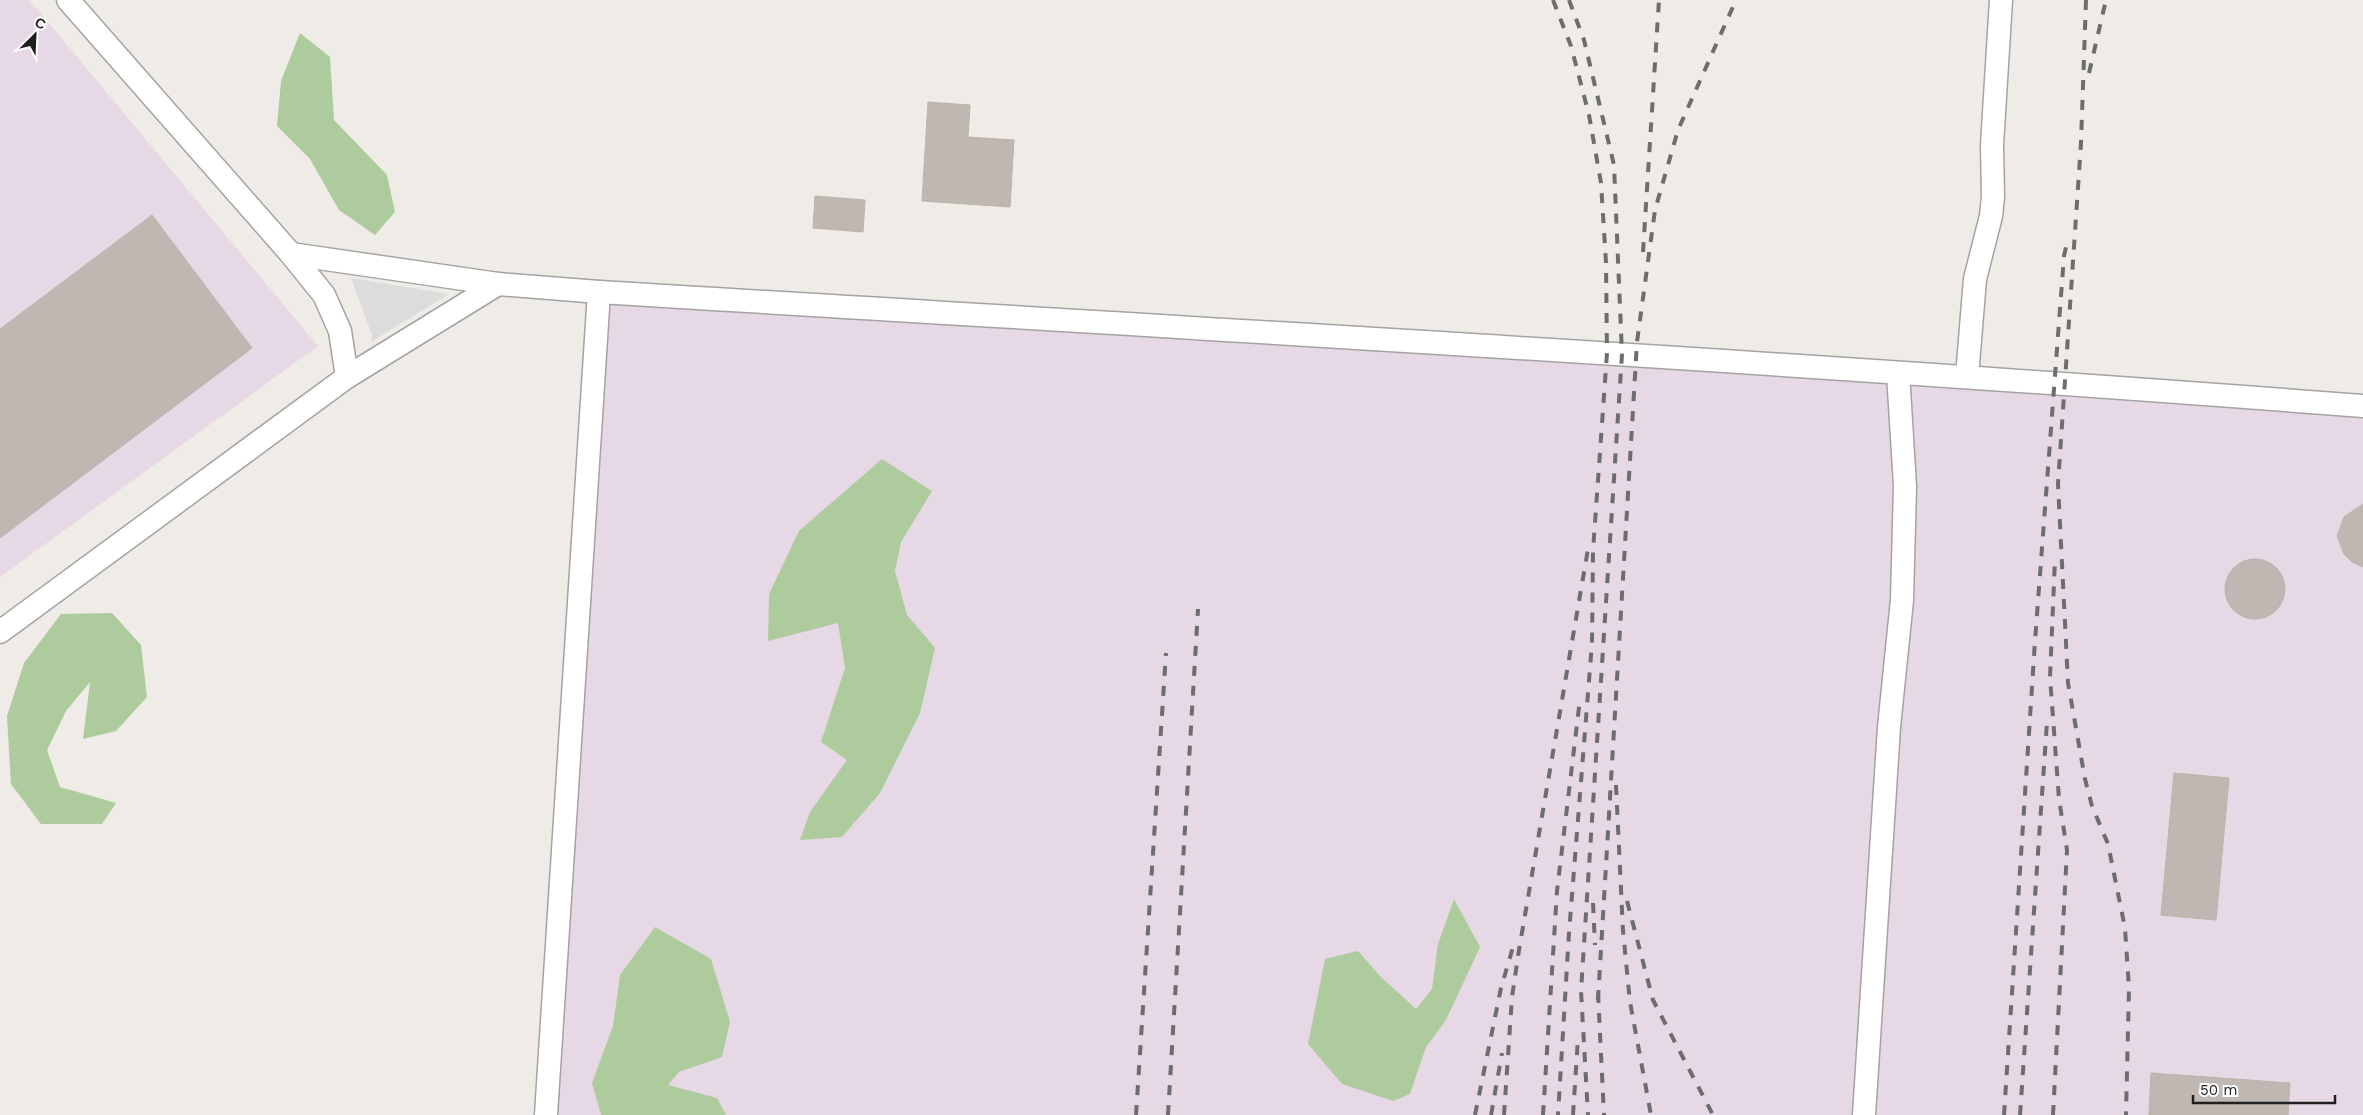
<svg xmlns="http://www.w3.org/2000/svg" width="2363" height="1115" viewBox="0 0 2363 1115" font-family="'Work Sans',sans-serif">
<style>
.residential{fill:#dddcdc}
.industrial{fill:#e7d8e5}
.forest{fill:#aecb9e}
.building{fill:#bfb7b2;stroke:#bfb1a9}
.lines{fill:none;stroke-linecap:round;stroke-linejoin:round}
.minor-casing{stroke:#a3a3a3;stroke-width:25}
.minor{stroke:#fff;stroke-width:22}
.rail{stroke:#6d6d6d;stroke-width:4;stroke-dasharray:10 10;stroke-linecap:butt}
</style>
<rect width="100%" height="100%" fill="#efebe6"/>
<path class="residential" d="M351,278L449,294L371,342L372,335Z"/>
<g class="industrial">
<path d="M0,0H28L38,10L318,346L0,577Z"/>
<path d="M599,292L2363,409V1115H548Z"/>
</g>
<g class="forest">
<path d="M300,33L330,57L334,120L387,175L395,212L375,235L339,210L310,159L277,126L281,81Z"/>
<path d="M882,459L932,491L901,542L895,571L907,615L935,648L920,713L880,793L842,837L800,840L810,812L847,760L821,742L845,668L838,623L768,641L769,594L799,531Z"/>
<path d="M112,613L141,645L147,697L116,731L83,739L90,682L66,711L47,750L60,787L116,803L102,824H41L11,784L7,716L24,663L61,614Z"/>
<path d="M1454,899L1480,947L1446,1020L1426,1047L1410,1094L1393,1101L1342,1084L1308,1044L1325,959L1358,951L1381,977L1416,1009L1432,989L1438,944Z"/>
<path d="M655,927L711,959L730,1022L722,1057L679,1072L668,1085L717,1098L726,1115H601L592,1083L613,1026L620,975Z"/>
</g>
<g class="building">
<path d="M928,102L970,105L968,137L1014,140L1010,207L922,201Z"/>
<path d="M815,196L865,200L863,232L813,228Z"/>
<path d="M152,215L252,348L0,538V329Z"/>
<path d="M2363,504V567L2352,562L2344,554L2337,536L2344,517Z"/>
<circle cx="2255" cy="589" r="30"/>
<path d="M2174,773L2229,778L2216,920L2161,915Z"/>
<path d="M2151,1073L2290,1083L2288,1115H2149Z"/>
</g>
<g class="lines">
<g class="minor-casing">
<g id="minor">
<path d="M68,0L291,254L324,295L340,331L347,377"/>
<path d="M291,254L498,284L599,292C1188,328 1776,361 2363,406"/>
<path d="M1967,376L1975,279L1991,216L1993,197L1992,145L2001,0"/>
<path d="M0,632L347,377L498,284"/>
<path d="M546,1115L599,292"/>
<path d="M1864,1115L1889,727L1902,600L1905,486L1898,373"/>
</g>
</g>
<use href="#minor" class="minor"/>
<g class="rail">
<path d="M1553,0L1571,46L1589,115L1601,183L1606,263L1607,353L1593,551L1592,643L1569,933L1558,1115"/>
<path d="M1569,0L1584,40L1614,165L1622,354L1581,991L1588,1115"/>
<path d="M2086,0L2081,143L2058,484L2068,683L2085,779L2092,806L2108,844L2125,928L2129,988L2126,1115"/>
<path d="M2089,73L2106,0"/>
<path d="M1643,252L1659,0"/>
<path d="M1616,785L1623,931L1630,1002L1651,1115"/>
<path d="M1627,901L1653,1000L1713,1115"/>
<path d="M1593,903L1595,945"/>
<path d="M1598,993L1604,1115"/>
<path d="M1598,1000L1637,342L1655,210L1678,130L1736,0"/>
<path d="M1136,1115L1166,653"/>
<path d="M1168,1115L1198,609"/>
<path d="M1475,1115L1501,988L1513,947"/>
<path d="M1491,1115L1502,1053"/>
<path d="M1504,1115L1512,997L1519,950L1588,549"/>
<path d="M1543,1115L1557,891L1580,699"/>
<path d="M1573,1115L1578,1038"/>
<path d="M2004,1115L2035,641L2064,256L2068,238"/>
<path d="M2020,1115L2047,722"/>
<path d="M2053,1115L2067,850L2059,799L2050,677L2055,559"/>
</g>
</g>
<g transform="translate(35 35) rotate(24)" stroke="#ffffff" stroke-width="4" paint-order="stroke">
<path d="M0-4L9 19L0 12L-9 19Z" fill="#1f1f1f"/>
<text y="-8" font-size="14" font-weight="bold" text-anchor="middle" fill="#1f1f1f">С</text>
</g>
<path d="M2193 1095v8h142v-8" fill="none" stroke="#1f1f1f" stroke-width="2.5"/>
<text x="2200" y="1095" font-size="15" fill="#1f1f1f" stroke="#ffffff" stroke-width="4" paint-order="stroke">50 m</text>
</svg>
